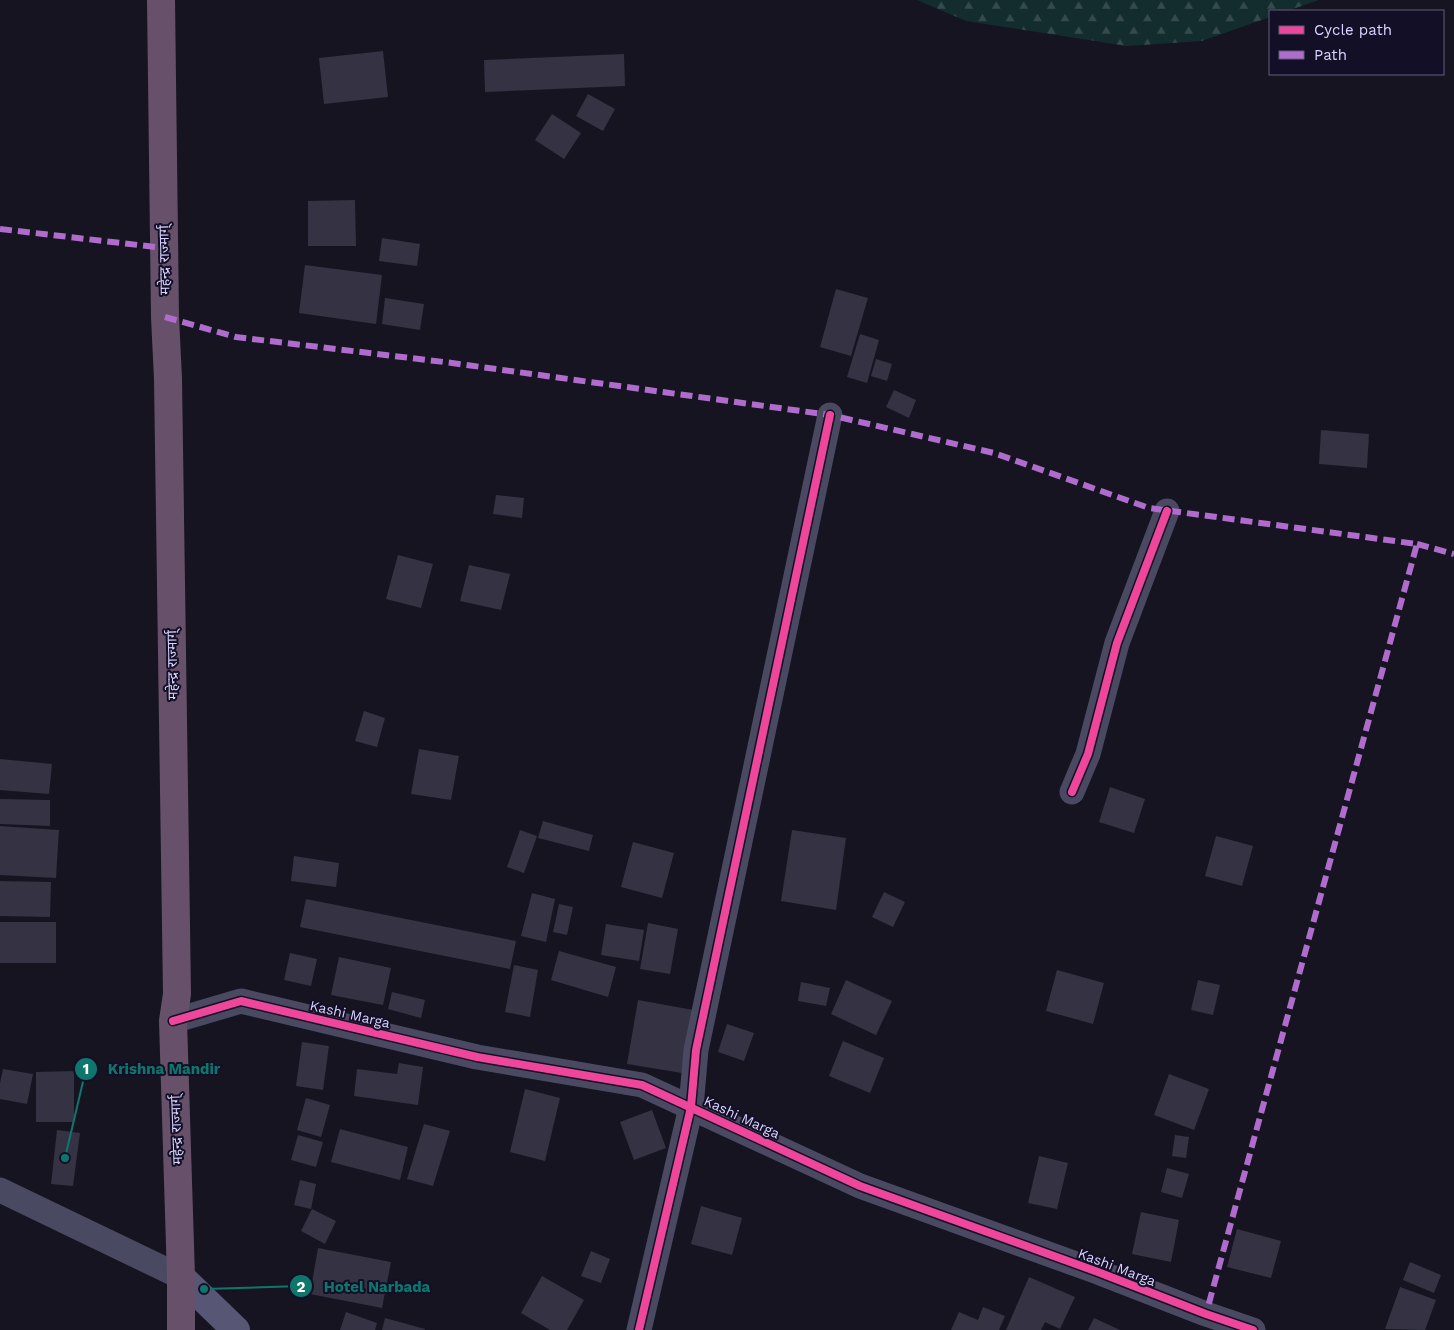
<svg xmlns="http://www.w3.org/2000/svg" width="1454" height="1330" viewBox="0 0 1454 1330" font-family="'Work Sans','Noto Sans Devanagari',sans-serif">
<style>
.forest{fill:url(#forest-firs)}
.building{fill:#343243}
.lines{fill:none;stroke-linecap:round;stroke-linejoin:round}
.street{stroke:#4a4962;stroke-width:25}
.secondary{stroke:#575674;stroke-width:28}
.highway{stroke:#67516a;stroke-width:28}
.quiet{stroke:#b06ccc;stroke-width:6;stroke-dasharray:12 6;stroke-linecap:butt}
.cycleway-casing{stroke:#130f26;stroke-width:11}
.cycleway{stroke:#ed469a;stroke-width:8}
.labels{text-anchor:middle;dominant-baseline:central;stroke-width:4;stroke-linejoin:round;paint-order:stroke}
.street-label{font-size:14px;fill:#d9d4ff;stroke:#130f26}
.leader{fill:none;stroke:#0f766e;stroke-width:2}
.callout-dot{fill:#0f766e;stroke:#130f26;stroke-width:2}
.mark-label{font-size:15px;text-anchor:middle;font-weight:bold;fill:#fff}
.callout-label{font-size:15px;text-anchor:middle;font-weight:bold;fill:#0f766e;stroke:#130f26;stroke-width:4;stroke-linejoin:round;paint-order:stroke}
</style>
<defs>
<pattern id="forest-firs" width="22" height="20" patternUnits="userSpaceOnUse" patternTransform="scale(1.25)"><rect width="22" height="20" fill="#132c2d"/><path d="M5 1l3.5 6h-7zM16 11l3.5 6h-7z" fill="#354a4c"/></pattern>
</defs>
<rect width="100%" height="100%" fill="#161421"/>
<path class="forest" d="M917,0H1319L1287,11H1270V17L1202,41L1127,46L966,21Z"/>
<g class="building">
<path d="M383,51L388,97L324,104L319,58Z"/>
<path d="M624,54L625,86L485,92L484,60Z"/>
<path d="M588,94L615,109L603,131L576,116Z"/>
<path d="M552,114L581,133L564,159L535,140Z"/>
<path d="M355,200L356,246H308V201Z"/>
<path d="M382,238L420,244L417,266L379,261Z"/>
<path d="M305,265L382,275L376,324L299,313Z"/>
<path d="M836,289L868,298L851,356L820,347Z"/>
<path d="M385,298L424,304L420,330L382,324Z"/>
<path d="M860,334L879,340L867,383L847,377Z"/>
<path d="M876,359L892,364L887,381L871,376Z"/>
<path d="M894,390L916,400L909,418L886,407Z"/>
<path d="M1321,430L1369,434L1367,468L1319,464Z"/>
<path d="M496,495L524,498L522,518L493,514Z"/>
<path d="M398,555L433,564L421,608L386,599Z"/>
<path d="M469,565L510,574L501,610L460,601Z"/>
<path d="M364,711L385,718L377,747L355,741Z"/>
<path d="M419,749L459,756L451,800L411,794Z"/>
<path d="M0,759L52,764L49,794L0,790Z"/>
<path d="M1110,787L1145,799L1134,833L1099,822Z"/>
<path d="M0,799L50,800V826L0,824Z"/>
<path d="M543,821L593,835L589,851L538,838Z"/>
<path d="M0,826L59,830L56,878L0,875Z"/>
<path d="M520,830L537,836L524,873L507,867Z"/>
<path d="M792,830L846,838L836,910L781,901Z"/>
<path d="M1216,836L1253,846L1242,886L1205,876Z"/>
<path d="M633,842L674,853L662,898L621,887Z"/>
<path d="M294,856L339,863L336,887L291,881Z"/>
<path d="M0,881L51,882L50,917L0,916Z"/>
<path d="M884,892L905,902L893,927L872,917Z"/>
<path d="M532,893L555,899L546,942L521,936Z"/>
<path d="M306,899L516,941L510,969L300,927Z"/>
<path d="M559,904L573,907L567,935L553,932Z"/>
<rect x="0" y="922" width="56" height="41"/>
<path d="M648,923L678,929L670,974L640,969Z"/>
<path d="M606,924L644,930L639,961L601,955Z"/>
<path d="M559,951L616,967L608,997L551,980Z"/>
<path d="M290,953L317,959L311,986L284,980Z"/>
<path d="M339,957L391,968L383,1005L331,995Z"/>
<path d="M514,965L538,970L530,1017L505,1012Z"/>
<path d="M1057,970L1104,983L1093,1024L1046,1011Z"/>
<path d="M846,980L892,1001L876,1035L831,1014Z"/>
<path d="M1198,980L1220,985L1213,1015L1191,1010Z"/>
<path d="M801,982L830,988L826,1006L798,1001Z"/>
<path d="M392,992L425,1000L421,1018L388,1009Z"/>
<path d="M638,1000L699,1011L688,1074L627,1064Z"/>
<path d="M727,1024L754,1033L744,1061L718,1052Z"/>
<path d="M843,1041L884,1058L870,1093L829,1076Z"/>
<path d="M302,1042L329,1046L323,1090L296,1086Z"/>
<path d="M399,1063L423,1067L418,1105L354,1096L357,1069L397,1074Z"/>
<path d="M3,1069L33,1074L27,1104L0,1099V1083Z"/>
<path d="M74,1071V1122H36V1072Z"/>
<path d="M1169,1074L1209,1089L1194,1130L1154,1115Z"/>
<path d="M525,1089L560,1098L545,1161L510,1152Z"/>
<path d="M306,1098L330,1105L321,1137L297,1130Z"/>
<path d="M652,1110L666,1148L634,1160L620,1122Z"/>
<path d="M424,1124L450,1131L433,1186L407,1179Z"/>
<path d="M340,1129L408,1147L400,1180L331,1162Z"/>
<path d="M57,1130L80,1133L73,1186L51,1184Z"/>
<path d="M298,1135L323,1142L316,1167L291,1160Z"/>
<path d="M1175,1135L1189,1137L1186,1158L1172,1156Z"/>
<path d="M1039,1156L1068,1163L1057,1209L1028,1203Z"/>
<path d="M1167,1168L1189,1174L1182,1198L1161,1192Z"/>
<path d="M300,1180L316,1184L311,1209L294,1205Z"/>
<path d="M701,1206L742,1218L732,1255L691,1244Z"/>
<path d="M312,1209L336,1221L325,1244L301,1231Z"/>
<path d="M1141,1212L1179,1220L1171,1262L1132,1254Z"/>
<path d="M1237,1229L1281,1241L1271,1278L1227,1267Z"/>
<path d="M318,1248L391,1262L382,1308L310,1294Z"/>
<path d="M591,1251L610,1259L601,1283L581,1276Z"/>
<path d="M1410,1262L1441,1275L1434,1293L1403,1280Z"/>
<path d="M542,1276L584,1300L567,1330H550L521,1313Z"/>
<path d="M1029,1277L1075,1297L1060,1329L1045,1322L1041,1330H1006Z"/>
<path d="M1400,1287L1436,1300L1425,1330L1385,1329Z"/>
<path d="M983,1307L1005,1316L999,1330H951L959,1312L978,1320Z"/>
<path d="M346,1312L377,1323L375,1330H340Z"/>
<path d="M385,1318L425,1329V1330H382Z"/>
<path d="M1094,1318L1120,1330H1088Z"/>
</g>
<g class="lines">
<g class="street">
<path d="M1072,792L1088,754L1117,643L1167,511"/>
<path d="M173,1021L241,1001L477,1057L642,1085L860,1186L1098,1272L1206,1314L1253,1330"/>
<path d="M0,1190L181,1277"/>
<path d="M639,1330L691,1107L696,1050L830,415"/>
</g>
<path class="secondary" d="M181,1277L236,1330"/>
<path class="highway" d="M161,0L165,317L168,379L177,994L173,1021L181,1277V1330"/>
<g class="quiet">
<path d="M0,229L164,248"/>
<path d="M165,317L236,337L452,363L830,415L994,453L1149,508L1417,544L1206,1314"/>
<path d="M1417,544L1454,554"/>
</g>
<g class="cycleway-casing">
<g id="cycleway">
<path d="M1072,792L1088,754L1117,643L1167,511"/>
<path d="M173,1021L241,1001L477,1057L642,1085L860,1186L1098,1272L1206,1314L1253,1330"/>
<path d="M639,1330L691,1107L696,1050L830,415"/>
</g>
</g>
<use href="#cycleway" class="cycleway"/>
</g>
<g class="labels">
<g class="street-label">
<text transform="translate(164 260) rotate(-91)">महेन्द्र राज्मार्ग्</text>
<text transform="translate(172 665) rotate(-91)">महेन्द्र राज्मार्ग्</text>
<text transform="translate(350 1014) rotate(13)">Kashi Marga</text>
<text transform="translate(742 1117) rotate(25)">Kashi Marga</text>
<text transform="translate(176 1130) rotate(-92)">महेन्द्र राज्मार्ग्</text>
<text transform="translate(1117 1267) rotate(21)">Kashi Marga</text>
</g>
</g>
<path class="leader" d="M65 1158L86 1069M204 1289L301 1286"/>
<g class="callout-dot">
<circle cx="65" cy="1158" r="5"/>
<circle cx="204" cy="1289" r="5"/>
<circle cx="86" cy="1069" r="12"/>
<circle cx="301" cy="1286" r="12"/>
</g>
<g class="mark-label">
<text x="86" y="1074">1</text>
<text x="301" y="1292">2</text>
</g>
<g class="callout-label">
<text x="164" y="1074">Krishna Mandir</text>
<text x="377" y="1292">Hotel Narbada</text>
</g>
<rect x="1269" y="10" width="175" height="65" fill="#130f26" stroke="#625e7d"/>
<rect x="1279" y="26" width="25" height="8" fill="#ed469a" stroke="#625e7d"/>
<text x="1314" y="35" font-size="15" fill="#d9d4ff">Cycle path</text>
<rect x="1279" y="51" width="25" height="8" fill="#b06ccc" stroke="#625e7d"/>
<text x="1314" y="60" font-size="15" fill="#d9d4ff">Path</text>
</svg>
